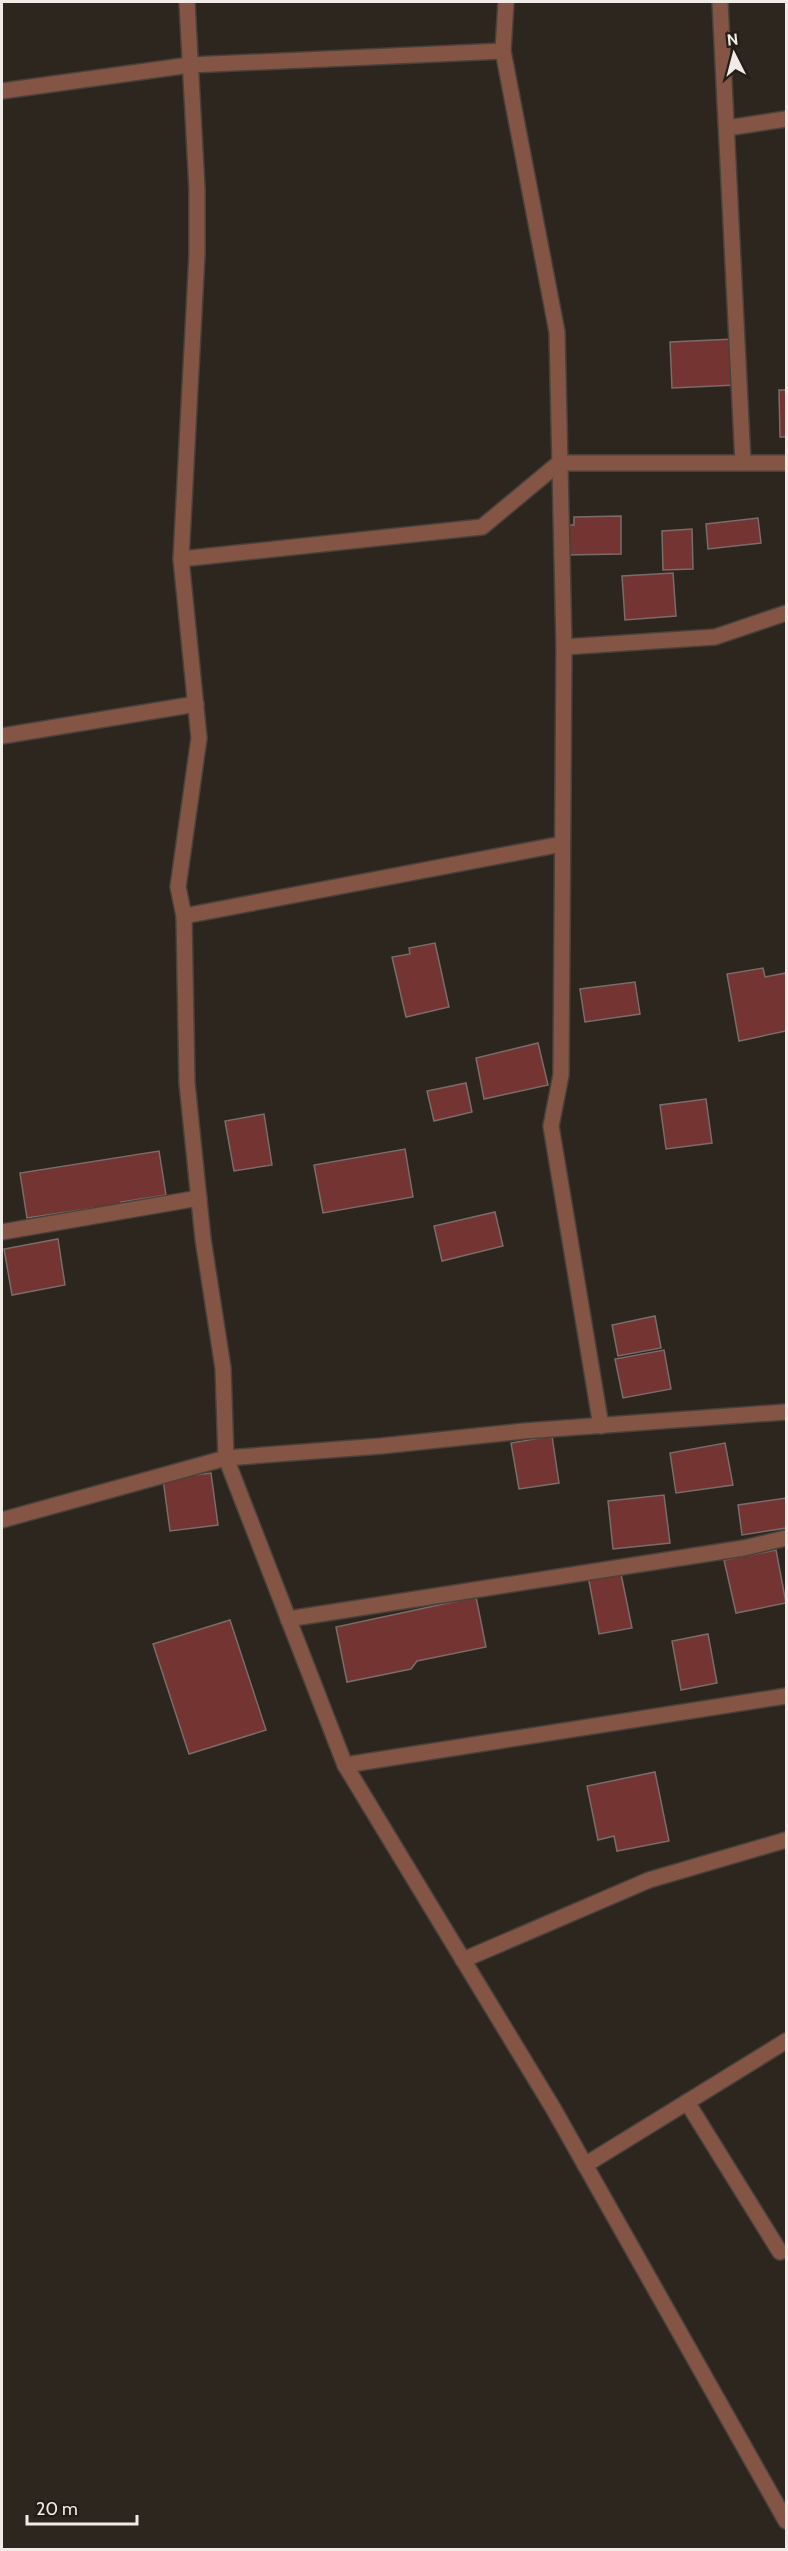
<svg xmlns="http://www.w3.org/2000/svg" width="788" height="2551" viewBox="0 0 788 2551" font-family="Cabin,sans-serif">
<style>
.building{fill:#743431;stroke:#796c6b;stroke-width:1.5}
.lines{fill:none;stroke-linecap:round;stroke-linejoin:round}
.minor-casing{stroke:#48423b;stroke-width:18}
.tertiary-casing{stroke:#48423b;stroke-width:18}
.minor{stroke:#845445;stroke-width:15}
.tertiary{stroke:#845445;stroke-width:15}
</style>
<rect width="100%" height="100%" fill="#2d261f"/>
<g class="building">
<path d="M734,339L736,385L672,388L670,342Z"/>
<path d="M779,390H786V437H780Z"/>
<path d="M621,516V554L564,555L563,525H574V517Z"/>
<path d="M758,518L761,543L708,549L706,524Z"/>
<path d="M692,529L693,569L663,570L662,531Z"/>
<path d="M673,573L676,616L625,620L622,576Z"/>
<path d="M435,943L449,1007L406,1017L392,957L410,954L409,948Z"/>
<path d="M763,968L765,977L786,973V1031L739,1041L727,974Z"/>
<path d="M635,982L640,1014L585,1022L580,989Z"/>
<path d="M538,1043L548,1085L484,1099L476,1058Z"/>
<path d="M466,1083L472,1112L434,1121L427,1091Z"/>
<path d="M706,1099L712,1143L666,1149L660,1105Z"/>
<path d="M264,1114L272,1165L234,1171L225,1121Z"/>
<path d="M405,1149L413,1197L323,1213L314,1165Z"/>
<path d="M159,1151L166,1195L121,1202L123,1208L94,1213L93,1208L27,1218L20,1173Z"/>
<path d="M495,1212L503,1246L442,1261L434,1226Z"/>
<path d="M58,1239L65,1285L12,1295L4,1249Z"/>
<path d="M655,1316L661,1348L618,1356L612,1325Z"/>
<path d="M664,1350L671,1389L623,1398L615,1359Z"/>
<path d="M552,1436L559,1483L519,1489L511,1443Z"/>
<path d="M725,1443L733,1485L676,1493L670,1453Z"/>
<path d="M211,1473L218,1525L170,1531L163,1479Z"/>
<path d="M664,1495L670,1543L613,1549L608,1501Z"/>
<path d="M786,1498V1528L742,1535L738,1505Z"/>
<path d="M776,1550L786,1603L736,1613L724,1560Z"/>
<path d="M620,1569L632,1628L599,1634L588,1576Z"/>
<path d="M476,1597L486,1647L417,1661L411,1669L347,1682L336,1627Z"/>
<path d="M230,1620L266,1730L189,1754L153,1644Z"/>
<path d="M708,1634L717,1683L681,1690L672,1641Z"/>
<path d="M655,1772L669,1841L617,1851L614,1836L598,1840L587,1786Z"/>
</g>
<g class="lines">
<g class="minor-casing">
<g id="minor">
<path d="M506,2L503,51L557,332L564,647L561,1075L551,1126L601,1426"/>
<path d="M720,2L743,463"/>
<path d="M2,91L190,65L503,51"/>
<path d="M727,128L786,119"/>
<path d="M181,559L482,527L559,463H786"/>
<path d="M564,647L715,637L786,613"/>
<path d="M2,736L196,704"/>
<path d="M184,916L562,844"/>
<path d="M2,1232L199,1198"/>
<path d="M2,1520L226,1458L381,1446L524,1431L786,1412"/>
<path d="M288,1619L744,1548L786,1538"/>
<path d="M345,1765L786,1696"/>
<path d="M463,1960L649,1880L786,1840"/>
<path d="M687,2102L780,2252"/>
<path d="M585,2165L786,2041"/>
</g>
</g>
<g class="tertiary-casing">
<path id="tertiary" d="M187,2L197,189V254L181,559L199,738L178,887L184,916L187,1083L203,1239L223,1368L226,1458L345,1765L553,2108L786,2521"/>
</g>
<use href="#minor" class="minor"/>
<use href="#tertiary" class="tertiary"/>
</g>
<rect width="788" height="2551" fill="none" stroke="#f0ebe7" stroke-width="6"/>
<g transform="translate(734 54) rotate(354)" stroke="#231d16" stroke-width="4.5" paint-order="stroke">
<path d="M0-4.5L10 22L0 15L-10 22Z" fill="#f0ebe7"/>
<text y="-9" font-size="16" font-weight="bold" text-anchor="middle" fill="#f0ebe7">N</text>
</g>
<path d="M27 2515v9h110v-9" fill="none" stroke="#f0ebe7" stroke-width="3"/>
<text x="36" y="2515" font-size="18" fill="#f0ebe7" stroke="#231d16" stroke-width="4.5" paint-order="stroke">20 m</text>
</svg>
